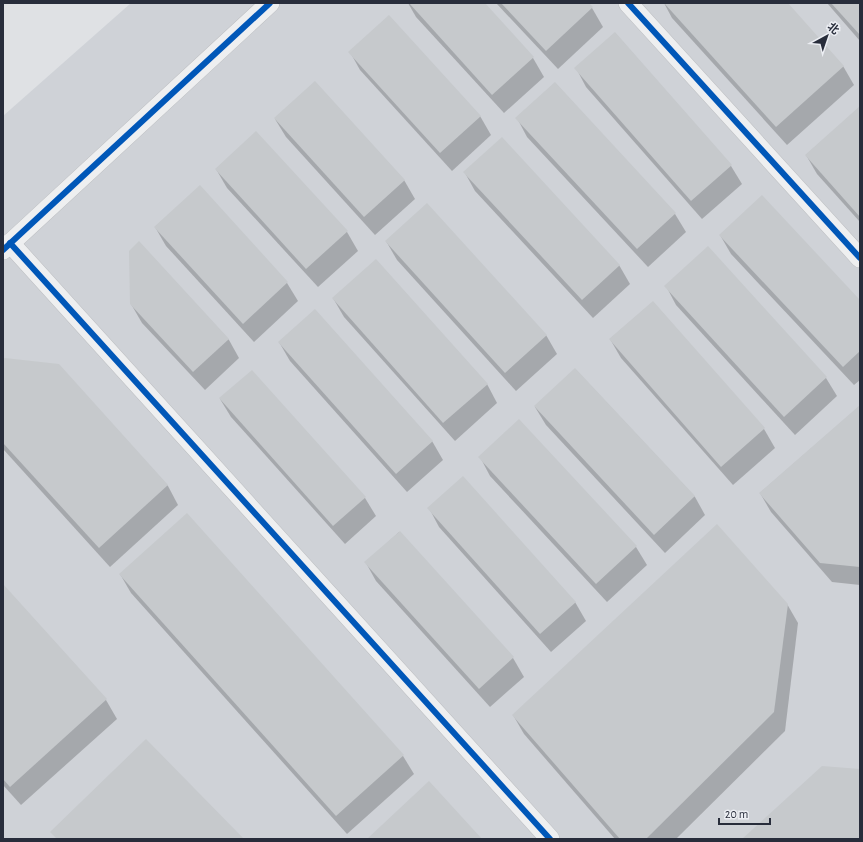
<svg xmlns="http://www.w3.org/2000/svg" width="863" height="842" viewBox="0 0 863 842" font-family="'Alegreya Sans','Noto Sans SC',sans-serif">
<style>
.built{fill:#cfd2d7}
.shadow{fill:#0003}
.building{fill:#c6c9cc}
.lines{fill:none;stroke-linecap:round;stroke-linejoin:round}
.street-casing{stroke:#bcbec1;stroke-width:20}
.street{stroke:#eeeff0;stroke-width:19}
.cycleway-casing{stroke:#eceef3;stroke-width:8}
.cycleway{stroke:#0057b8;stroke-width:6}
</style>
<rect width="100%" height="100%" fill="#dfe1e4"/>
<path class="built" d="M131,3H860V839H3V116Z"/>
<g class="shadow">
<path d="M408,3H483L533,58L544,77L504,113L416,17Z"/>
<path d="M496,3H588L592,8L603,27L558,69Z"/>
<path d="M664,3H786L843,66L854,85L787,145L672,18Z"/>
<path d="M827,3H860V41Z"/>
<path d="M615,33L731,166L742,184L702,219L586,87L576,68Z"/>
<path d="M350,52L480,116L491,135L452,171L360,70Z"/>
<path d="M555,83L675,214L686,232L648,267L527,137L517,118Z"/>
<path d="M860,108V222L817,174L806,155Z"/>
<path d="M275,119L404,180L415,199L375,235L286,137Z"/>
<path d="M256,133L347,232L358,251L318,287L227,188L216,169Z"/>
<path d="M465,173L619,265L630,284L593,318L475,191Z"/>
<path d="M200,187L287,283L298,301L254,342L166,246L155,227Z"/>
<path d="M720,235L860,301V380L854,385L731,254Z"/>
<path d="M386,241L546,335L557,354L516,391L397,260Z"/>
<path d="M139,243L229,340L239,358L205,390L142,323L131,304Z"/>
<path d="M708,248L826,378L837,396L795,435L676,305L666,286Z"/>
<path d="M333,298L487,384L497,403L455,441L344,317Z"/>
<path d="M653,302L764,429L775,448L733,485L621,358L610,339Z"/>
<path d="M279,342L432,441L443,460L407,492L290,361Z"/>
<path d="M3,361L58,365L168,486L178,505L110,567L3,449Z"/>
<path d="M575,369L695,497L705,515L665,553L546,425L535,407Z"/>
<path d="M220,399L365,498L376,516L345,544L231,417Z"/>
<path d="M860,406V585L832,582L771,512L760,493Z"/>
<path d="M480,457L636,547L647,565L607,602L490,476Z"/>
<path d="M429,508L575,602L586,621L551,652L439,527Z"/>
<path d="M399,532L513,658L524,677L490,707L376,581L366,563Z"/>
<path d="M120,574L403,756L414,774L347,834L131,593Z"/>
<path d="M3,586L106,700L117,719L21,805L3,785Z"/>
<path d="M787,604L798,623L785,731L676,839H615L524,734L513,715Z"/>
</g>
<g class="building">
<path d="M409,3H485L534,57L492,95Z"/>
<path d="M501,3H589L593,7L546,51Z"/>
<path d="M664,3H788L844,66L776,127Z"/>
<path d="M831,3H860V35Z"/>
<path d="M389,15L481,116L440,153L348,52Z"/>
<path d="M615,32L732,165L691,201L574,68Z"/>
<path d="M315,81L405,180L364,217L274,118Z"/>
<path d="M555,82L676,213L637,249L515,118Z"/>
<path d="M860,106V217L805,155Z"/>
<path d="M256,131L348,231L306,269L215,169Z"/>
<path d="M502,137L620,265L582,300L463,172Z"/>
<path d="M200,185L288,282L243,324L154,227Z"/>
<path d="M762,195L860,300V351L843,367L719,235Z"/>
<path d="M427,203L547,335L505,373L385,241Z"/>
<path d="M139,241L229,339L193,372L130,304L129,251Z"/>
<path d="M708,246L827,377L784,417L664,286Z"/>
<path d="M376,259L488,384L443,423L332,298Z"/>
<path d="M653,301L765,428L721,467L609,339Z"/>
<path d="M315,309L433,441L396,474L278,342Z"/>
<path d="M5,358L59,364L168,485L99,548L3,443V359Z"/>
<path d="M575,368L695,496L654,535L534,406Z"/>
<path d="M252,370L366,497L333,526L219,398Z"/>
<path d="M860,405V567L820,563L759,493Z"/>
<path d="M519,419L637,546L596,584L478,457Z"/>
<path d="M463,476L576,602L540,634L427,508Z"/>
<path d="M187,513L404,755L336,816L119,574Z"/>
<path d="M717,524L788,604L774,712L646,839H620L512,715Z"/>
<path d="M400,531L514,657L479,689L364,562Z"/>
<path d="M3,584L107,699L10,787L3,779Z"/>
<path d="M146,739L244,839H57L50,832Z"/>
<path d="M822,766L860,769V839H742Z"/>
<path d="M429,781L482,839H367Z"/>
</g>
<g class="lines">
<g class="street-casing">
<g id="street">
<path d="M628,3L860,258"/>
<path d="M10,243L550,839"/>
<path d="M3,250L270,3"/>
</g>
</g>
<use href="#street" class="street"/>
<g class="cycleway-casing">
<g id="cycleway">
<path d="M628,3L860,258"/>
<path d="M10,243L550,839"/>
<path d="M3,250L270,3"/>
</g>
</g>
<use href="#cycleway" class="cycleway"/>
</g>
<rect width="863" height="842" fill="none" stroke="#282d3b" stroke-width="8"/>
<g transform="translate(827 36) rotate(40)" stroke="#eceef3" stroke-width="3" paint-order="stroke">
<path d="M0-3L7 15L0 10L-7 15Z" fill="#282d3b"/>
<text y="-6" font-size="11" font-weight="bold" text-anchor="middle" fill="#282d3b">北</text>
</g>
<path d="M719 818v6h51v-6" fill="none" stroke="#282d3b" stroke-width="2"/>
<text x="725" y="818" font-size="12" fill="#282d3b" stroke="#eceef3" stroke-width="3" paint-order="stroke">20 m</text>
</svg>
